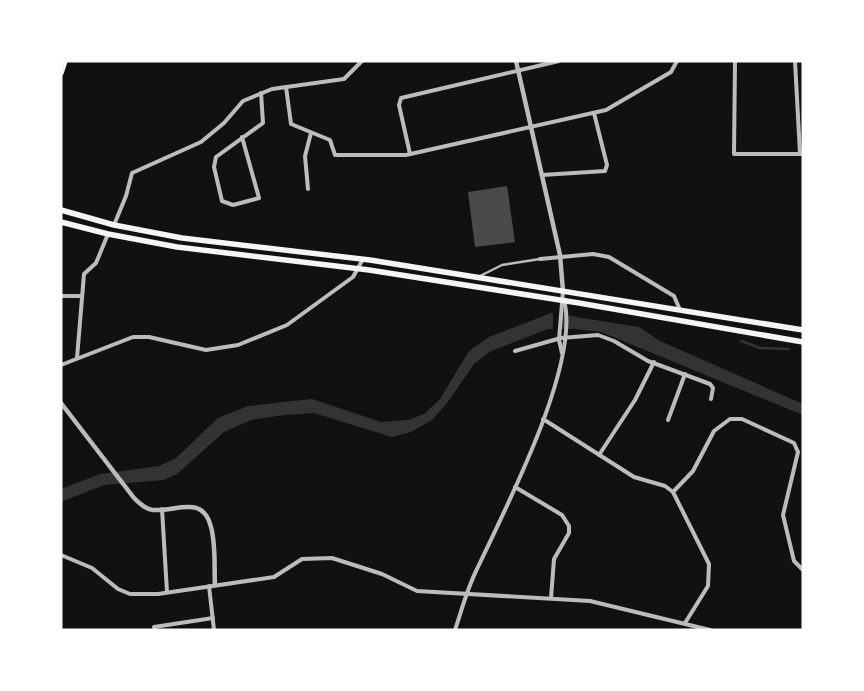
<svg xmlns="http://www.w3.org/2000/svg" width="864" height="691" viewBox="0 0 864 691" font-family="Signika,sans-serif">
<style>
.water{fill:#333}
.pier{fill:#111}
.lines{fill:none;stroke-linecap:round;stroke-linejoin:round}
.stream{stroke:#333;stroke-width:2.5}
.building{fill:#4a4a4a}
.pedestrian{stroke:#bcbcbc;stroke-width:2.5}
.minor{stroke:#bcbcbc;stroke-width:4}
.tertiary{stroke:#bcbcbc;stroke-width:4.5}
.trunk{stroke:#f5f5f5;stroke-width:5.5}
</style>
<rect width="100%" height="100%" fill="#111"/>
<path class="water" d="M551,313L639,327L660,341L803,404V415L601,332L574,329H548L491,351L474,364L447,403L432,420L411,432L392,437L314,413L284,415L251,420L224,432L177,474L164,480L104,485L61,502V489L100,474L159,466L175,459L218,418L248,406L312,399L381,422L408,420L424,414L440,399L469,351L489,337Z"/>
<path class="pier" d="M553,311L563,313L562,331L553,332Z"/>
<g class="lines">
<path class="stream" d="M741,341L760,348L789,349"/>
</g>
<path class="building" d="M507,186L515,242L475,247L468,192Z"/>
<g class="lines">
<path class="pedestrian" d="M480,276L502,265L540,259"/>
<g class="minor">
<path d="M735,61L734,154H803"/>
<path d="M795,61L800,154"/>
<path d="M286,87L291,124L330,140L335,155H406L606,110L671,72L677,61"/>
<path d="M242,137L259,198L233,205L222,201L214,167L216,157L263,123L261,93"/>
<path d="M410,154L399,105L401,98L559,61"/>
<path d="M542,175L605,171L607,165L594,113"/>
<path d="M308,189L305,156L311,133"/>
<path d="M114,225L126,196L132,173L201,142L224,123L243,101L272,89L344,79L362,61"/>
<path d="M540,259L593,254L609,257L674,296L680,310"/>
<path d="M61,296H81"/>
<path d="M515,351L561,338L598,335L614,341L648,361L710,384L713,388L711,399"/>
<path d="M562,353L559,340L563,291"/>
<path d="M77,358L84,274L96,263L108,234"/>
<path d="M61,365L133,337H149L206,350L238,345L287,325L353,277L363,259"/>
<path d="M543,419L634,477L665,486L673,492L709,564L708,586L685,623"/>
<path d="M668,420L685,374"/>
<path d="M599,455L635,400L654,362"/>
<path d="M515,487L562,515L569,526V533L554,559L551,598"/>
<path d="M673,492L693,471L714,431L730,419H742L794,443L798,452L783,515L794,561L803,570"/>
<path d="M162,509L167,592"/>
<path d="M61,555L92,568L118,589L130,594H158L274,577L302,559L332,558L382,574L417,591L590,601L710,630"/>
<path d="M209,586L214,630"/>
<path d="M155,630L154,627L213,618"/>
<path d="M455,630C462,609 467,589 477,569C505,509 581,364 564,300"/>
</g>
<g class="tertiary">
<path d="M516,61L560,255L563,291"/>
<path d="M61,403L134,498C139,503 145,509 153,510C176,512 203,494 211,527C216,545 214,567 215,585"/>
</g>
<g class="trunk">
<path d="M61,73L65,61"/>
<path d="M61,210L114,225L182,238L370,260L803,330"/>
<path d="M61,222L108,234L177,247L369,270L579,303L803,342"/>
</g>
</g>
<rect width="864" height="691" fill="none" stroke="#ffffff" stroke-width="125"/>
</svg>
